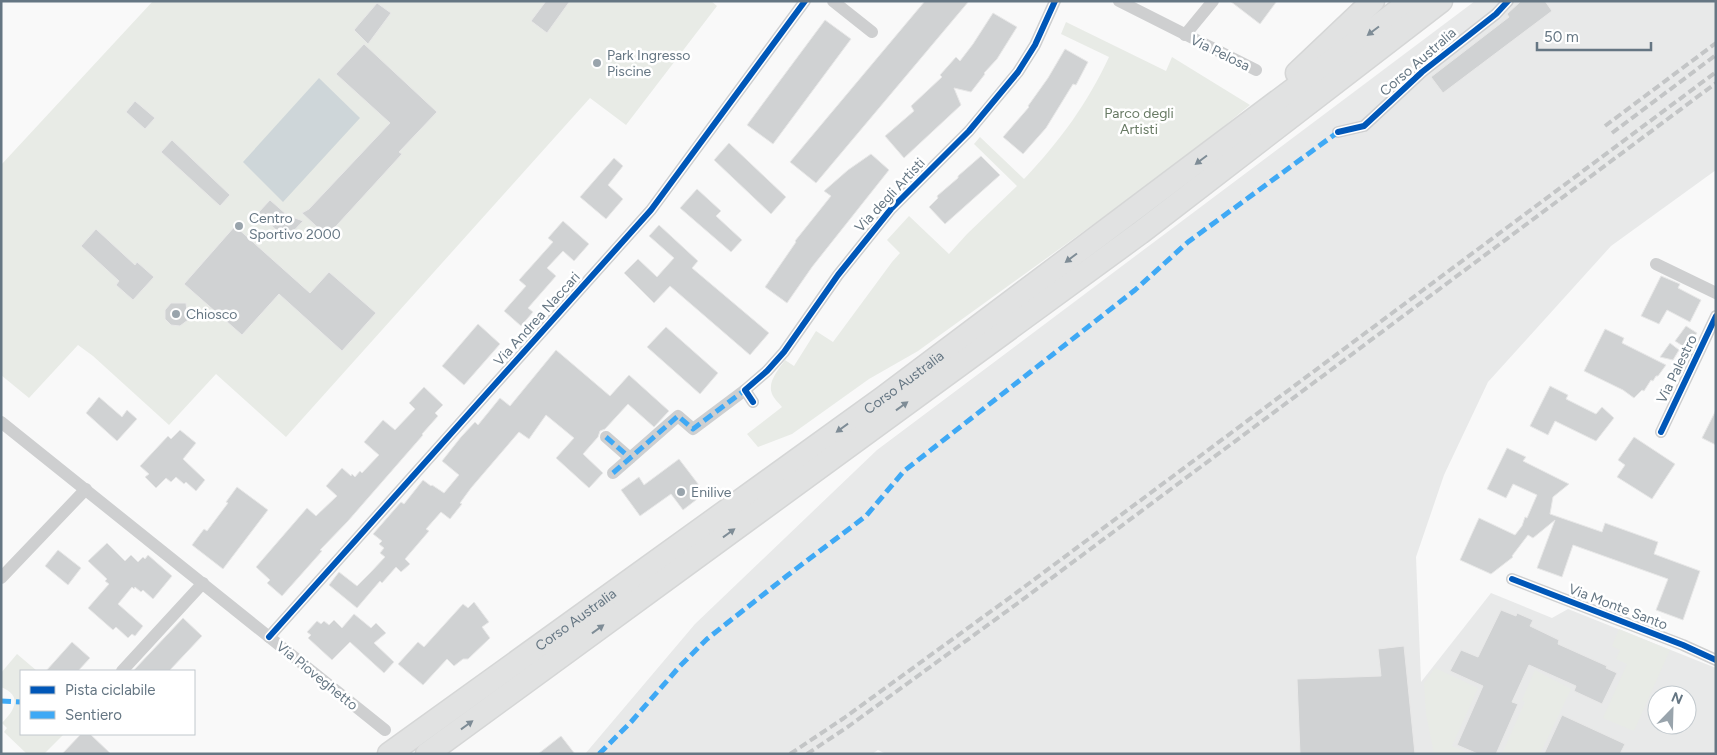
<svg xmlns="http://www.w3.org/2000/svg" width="1717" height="755" viewBox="0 0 1717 755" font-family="Figtree,sans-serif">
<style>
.built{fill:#e8e9e9;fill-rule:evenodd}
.green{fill:#e8ebe6}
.water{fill:#ced6d9}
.building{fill:#d0d2d3;stroke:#e8e8e8}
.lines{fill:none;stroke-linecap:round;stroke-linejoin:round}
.highway-casing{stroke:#d5d6d6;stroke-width:25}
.street{stroke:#cecfd0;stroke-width:12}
.highway{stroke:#e1e2e2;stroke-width:22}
.rail{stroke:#c3c5c6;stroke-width:4;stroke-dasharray:8 4;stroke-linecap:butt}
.quiet{stroke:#3fa9f5;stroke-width:5;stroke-dasharray:10 5;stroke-linecap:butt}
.cycleway-casing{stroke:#fff;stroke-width:9}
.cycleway{stroke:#0057b8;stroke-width:6}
.oneway{fill:#7e8c96}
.poi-dot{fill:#99a4ac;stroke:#fff;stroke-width:2}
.labels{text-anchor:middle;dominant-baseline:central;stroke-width:5;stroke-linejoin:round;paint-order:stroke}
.street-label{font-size:14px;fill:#657683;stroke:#fff}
.poi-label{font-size:14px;fill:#657683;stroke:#fff;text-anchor:start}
.park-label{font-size:14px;fill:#687a64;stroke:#fff}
</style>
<rect width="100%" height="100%" fill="#f9f9f9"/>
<path class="built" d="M1475,1H1716V170L1611,246L1488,382L1444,475L1416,557L1421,682L1491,593L1552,618L1568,609L1716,668V750L1713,754H886L878,750L872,754H585L695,624L877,450ZM1657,695H1687V725H1657Z"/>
<g class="green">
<path d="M153,1H711L717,6L626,125L590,98L286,437L216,374L169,425L93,356L78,345L29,398L1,375V165Z"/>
<path d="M1066,22L1166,71L1172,57L1250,105L1184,159L918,351L869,379L792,434L758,447L747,434L782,407C779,403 774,399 772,394C767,382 779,369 785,360L794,366L816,331L833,342L892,262L900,253L887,240L909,216L949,254L967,234L1017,186L974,144L980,137L1024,179C1060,141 1087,104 1109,57L1061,34Z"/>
<path d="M1619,629L1670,650L1634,731L1603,718L1627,664L1616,659L1620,650L1612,646Z"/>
<path d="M17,654L37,671H21V734H64L44,754H27L4,732L7,728L2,723C15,710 23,696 1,687V673Z"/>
<path d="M1435,668L1478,688L1452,746L1470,754H1434L1426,714L1424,683Z"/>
<path d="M1535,670L1571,689L1540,754H1502L1525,702L1522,700Z"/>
</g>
<path class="water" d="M319,78L360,118L283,202L243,162Z"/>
<g class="building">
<path d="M546,1H570L547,33L531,21Z"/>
<path d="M925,1H969L816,183L790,162Z"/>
<path d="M1230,1H1277L1260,24Z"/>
<path d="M1521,1H1545L1552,11L1443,93L1431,77L1509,17L1507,14Z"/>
<path d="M377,3L391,13L368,44L354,30Z"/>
<path d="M993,13L1017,27L997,59L984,73L985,74L971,92L954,88L961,105L904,158L885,136L914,111L911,106L942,77L940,75L956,57L960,61L973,44Z"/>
<path d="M825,20L851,39L773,144L747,125Z"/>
<path d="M364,44L437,112L399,152L402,154L327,236L302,213L309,209L390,123L336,74Z"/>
<path d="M1065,49L1088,62L1076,85L1073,84L1046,128L1023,154L1003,137L1029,107L1028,106L1048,78Z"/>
<path d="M135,101L155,118L145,129L126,112Z"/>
<path d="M172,140L230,195L220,206L161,152Z"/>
<path d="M729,143L786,197L771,214L714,160Z"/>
<path d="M871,154L889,170L812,267L787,303L765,287L796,242L795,241L831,196L824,191L848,170Z"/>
<path d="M981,156L1000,175L945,224L929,207L938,198L937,196L958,178V176Z"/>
<path d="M614,158L623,166L608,185L623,199L606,219L580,197Z"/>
<path d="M697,189L721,211L716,216L742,240L731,252L680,208Z"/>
<path d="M270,200L287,215L303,221L286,239L258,213Z"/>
<path d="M563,221L589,244L574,261L563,251L547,268L556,276L528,308L533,312L521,326L504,311L526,286L519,280L553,242L548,238Z"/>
<path d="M659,225L698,261L692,268L769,333L750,355L670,286L654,303L624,273L638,259L657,277L674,258L649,236Z"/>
<path d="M235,226L310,293L329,272L376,313L342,351L279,294L242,335L184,284Z"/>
<path d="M96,229L135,265L137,262L154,277L133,300L116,285L119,281L81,246Z"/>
<path d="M1661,276L1680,284L1678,288L1701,300L1690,322L1667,310L1659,324L1641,316Z"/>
<path d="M171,303H186L188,320L180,326L171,325L165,319V310Z"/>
<path d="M478,324L500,344L464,385L442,366Z"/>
<path d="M1686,326L1697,333L1686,348L1675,341Z"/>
<path d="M666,327L718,373L700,394L647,347Z"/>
<path d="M1605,329L1624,338L1622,343L1666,365L1658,376H1656L1653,381L1651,380L1644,391L1642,390L1634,398L1623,390L1584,371Z"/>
<path d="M1670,343L1679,350L1673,360L1660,357Z"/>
<path d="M556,350L610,396L629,375L669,411L654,427L628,404L605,429L600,431L598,437L583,454L603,473L589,488L556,458L574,438L546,415L529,439L519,432L471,488L460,503L462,504L450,519L441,512L426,529L429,531L405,559L410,564L401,572L396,567L382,583L380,581L357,608L329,585L339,572L357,586L371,572L385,557L380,553L384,548L379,544L382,541L373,534L401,502L404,504L423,480L431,486L432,485L444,493L459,475L442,461L461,437L475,422L478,425L500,398L510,406Z"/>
<path d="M1550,386L1568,395L1566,399L1596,414L1602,407L1614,418L1596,441L1555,421L1548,435L1530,426Z"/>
<path d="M424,387L443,405L435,413L438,416L422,434L423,435L348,521L320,550L322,551L282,596L267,583L270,580L256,567L307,508L316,516L337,496L326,486L342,468L351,476L352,474L355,477L360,471L362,473L379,455L364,442L383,420L395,430L415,409L409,403Z"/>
<path d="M99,397L122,417L127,410L137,419L117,441L86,413Z"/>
<path d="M1716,410V445L1702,438Z"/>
<path d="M180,430L196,443L183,459L205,480L196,491L186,482L184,484L176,477L171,482L166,478L156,488L145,477L149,474L140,466L168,436L171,439Z"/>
<path d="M1634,437L1675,464L1652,499L1617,477L1625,465L1618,460Z"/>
<path d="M1507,448L1526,457L1523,461L1569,484L1553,497L1550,514L1602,532L1605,523L1658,542L1654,554L1700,571L1683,620L1656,610L1668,579L1573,545L1562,577L1537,568L1555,520L1533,538L1528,535L1512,556L1513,557L1491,574L1460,560L1479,518L1515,535L1522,526L1525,517L1527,518L1537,495L1513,484L1506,498L1487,489Z"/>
<path d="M679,459L705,493L683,510L671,494L640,516L621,490L639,477L644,485Z"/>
<path d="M237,487L268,510L223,569L192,545L204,529L207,531L228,503L226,502Z"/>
<path d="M107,543L125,561L131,555L138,562L143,557L145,559L148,555L172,576L153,599L143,590L141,592L135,587L134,589L132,587L118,604L143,626L135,636L132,634L128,638L116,627L113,630L88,608L109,584L105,581L107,579L88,561Z"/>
<path d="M58,550L81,568L68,585L45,566Z"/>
<path d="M474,602L489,622L482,627L490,638L468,659H463L454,666L447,659L423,685L398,664L418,642L424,647L463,604L468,608Z"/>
<path d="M1501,610L1516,616L1517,613L1533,620L1530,626L1559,640L1558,644L1607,666L1606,668L1617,673L1602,704L1574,691L1576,686L1529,665L1512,702L1518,704L1496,754H1478L1457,745L1483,686L1450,671L1461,650L1478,657Z"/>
<path d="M354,614L371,628L376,623L386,633L374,643L394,662L384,673L350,642L332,660L308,638L311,635L307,632L317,621L321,624L324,621L329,625L334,620L342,628Z"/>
<path d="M183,618L202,636L169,671H133Z"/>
<path d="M72,642L90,658L78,671H46Z"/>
<path d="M1404,646L1415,754H1300L1297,679L1381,676L1378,649Z"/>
<path d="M1562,715L1625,744L1620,754H1544Z"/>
<path d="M81,734H90L111,754H62Z"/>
<path d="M561,736L575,754H538Z"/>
</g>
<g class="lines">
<g class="highway-casing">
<g id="highway">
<path d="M1297,73L1373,1"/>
<path id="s1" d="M389,754L883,398L1411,1"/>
<path d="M427,754L1140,233L1441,1"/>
</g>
</g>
<g class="street">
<path d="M833,1L872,32"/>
<path d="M1119,1L1256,70"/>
<path d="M1185,35L1213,1"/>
<path d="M1338,132L1364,126L1422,72L1496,14L1508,1"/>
<path d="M1656,264L1716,293"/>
<path d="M753,402L745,390L767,371L784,352L838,275L891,209L969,131L1018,72L1035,45L1055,1"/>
<path d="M1,422L385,730"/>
<path d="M1661,432L1716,316"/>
<path d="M606,437L630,458"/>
<path d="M613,473L678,416L693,429L745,390"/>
<path d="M1,578L86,489"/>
<path d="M1512,579L1683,645L1716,660"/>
<path d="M269,637L651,210L805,1"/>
<path d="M122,671L203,583"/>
</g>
<use href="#highway" class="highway"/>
<g class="rail">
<path d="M1605,126L1716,43"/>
<path d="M1612,133L1716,55"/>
<path d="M790,754L844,718L1012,596L1716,72"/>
<path d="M807,754L849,726L1018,603L1716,83"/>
</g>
<g class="quiet">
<path d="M606,437L630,458"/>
<path d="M613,473L678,416L693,429L745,390"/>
<path d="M1,701L21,702"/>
<path d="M599,754L631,722L680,666L707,639L788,575L866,516L904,471L1135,290L1188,242L1338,132"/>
</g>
<g class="cycleway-casing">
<g id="cycleway">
<path d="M1338,132L1364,126L1422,72L1496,14L1508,1"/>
<path d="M753,402L745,390L767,371L784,352L838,275L891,209L969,131L1018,72L1035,45L1055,1"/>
<path d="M1661,432L1716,316"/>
<path d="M1512,579L1683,645L1716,660"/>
<path d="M269,637L651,210L805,1"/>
</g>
</g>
<use href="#cycleway" class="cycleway"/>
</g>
<defs><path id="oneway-solid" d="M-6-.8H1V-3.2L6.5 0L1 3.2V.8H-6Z" transform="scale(1.25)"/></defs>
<g class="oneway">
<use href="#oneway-solid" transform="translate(1373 31) rotate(143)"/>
<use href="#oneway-solid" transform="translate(1201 160) rotate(143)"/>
<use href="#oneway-solid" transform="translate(1071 258) rotate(143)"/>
<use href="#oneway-solid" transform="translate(902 406) rotate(-36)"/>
<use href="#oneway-solid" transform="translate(842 428) rotate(144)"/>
<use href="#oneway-solid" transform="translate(729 533) rotate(-36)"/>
<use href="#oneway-solid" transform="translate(598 629) rotate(-36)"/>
<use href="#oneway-solid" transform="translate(467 725) rotate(-36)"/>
</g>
<g class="poi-dot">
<circle cx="597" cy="63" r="5"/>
<circle cx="239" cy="226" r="5"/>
<circle cx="176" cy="314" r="5"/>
<circle cx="681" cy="492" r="5"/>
</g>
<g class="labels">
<g class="street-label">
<text transform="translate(1220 53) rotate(26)">Via Pelosa</text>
<text transform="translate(1418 62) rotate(-41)">Corso Australia</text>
<text transform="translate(890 195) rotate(-47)">Via degli Artisti</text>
<text transform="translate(537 319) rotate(-48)">Via Andrea Naccari</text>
<text transform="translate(1677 369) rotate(-64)">Via Palestro</text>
<text stroke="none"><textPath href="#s1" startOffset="635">Corso Australia</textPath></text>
<text transform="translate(1618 607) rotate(21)">Via Monte Santo</text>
<text stroke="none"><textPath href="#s1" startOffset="230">Corso Australia</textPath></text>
<text transform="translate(317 676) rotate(39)">Via Pioveghetto</text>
</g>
<g class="poi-label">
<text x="607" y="55">Park Ingresso<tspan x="607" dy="16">Piscine</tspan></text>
<text x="249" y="218">Centro<tspan x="249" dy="16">Sportivo 2000</tspan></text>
<text x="186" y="314">Chiosco</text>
<text x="691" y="492">Enilive</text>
</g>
<g class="park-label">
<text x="1139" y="113">Parco degli<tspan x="1139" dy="16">Artisti</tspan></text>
</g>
</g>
<rect width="1717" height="755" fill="none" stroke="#657683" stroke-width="5"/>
<rect x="20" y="670" width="175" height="65" fill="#ffffff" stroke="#c1c8cd"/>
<rect x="30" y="686" width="25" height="8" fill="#0057b8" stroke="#c1c8cd"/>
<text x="65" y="695" font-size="15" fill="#657683">Pista ciclabile</text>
<rect x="30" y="711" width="25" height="8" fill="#3fa9f5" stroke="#c1c8cd"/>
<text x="65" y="720" font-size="15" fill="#657683">Sentiero</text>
<g transform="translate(1672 710) rotate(23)"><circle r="24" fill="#ffffff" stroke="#c1c8cd"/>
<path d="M0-4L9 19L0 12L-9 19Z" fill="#99a4ac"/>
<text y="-8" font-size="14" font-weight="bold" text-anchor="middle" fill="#657683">N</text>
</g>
<path d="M1537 42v8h114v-8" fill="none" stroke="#657683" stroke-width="2.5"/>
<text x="1544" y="42" font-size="15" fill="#657683" stroke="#ffffff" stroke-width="4" paint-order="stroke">50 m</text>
</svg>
